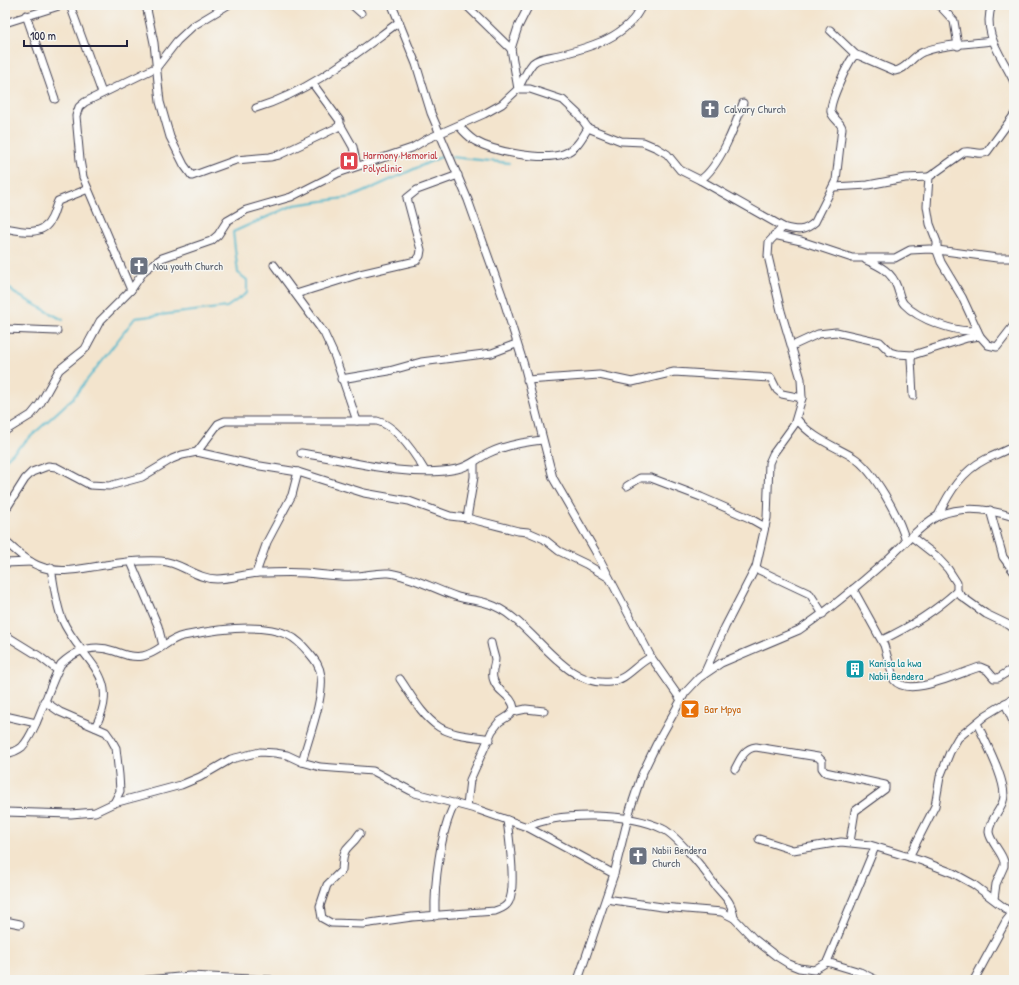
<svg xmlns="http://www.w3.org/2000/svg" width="1019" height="985" viewBox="0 0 1019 985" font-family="'Patrick Hand',sans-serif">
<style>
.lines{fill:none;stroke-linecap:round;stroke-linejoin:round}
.stream{stroke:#4eb7cc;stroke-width:2}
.minor-casing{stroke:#413f51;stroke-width:9}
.minor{stroke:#fff;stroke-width:7}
.labels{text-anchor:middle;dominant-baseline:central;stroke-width:3;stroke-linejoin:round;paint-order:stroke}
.worship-label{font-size:11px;fill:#5b616d;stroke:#f6f6f2;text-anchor:start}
.health-label{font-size:11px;fill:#be3a42;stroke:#f6f6f2;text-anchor:start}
.culture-label{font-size:11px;fill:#0d838f;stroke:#f6f6f2;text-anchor:start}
.food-label{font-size:11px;fill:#c56008;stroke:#f6f6f2;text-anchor:start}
</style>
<rect width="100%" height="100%" fill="#f6f6f2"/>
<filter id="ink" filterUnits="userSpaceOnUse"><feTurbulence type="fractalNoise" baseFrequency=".025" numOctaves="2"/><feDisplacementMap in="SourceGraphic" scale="8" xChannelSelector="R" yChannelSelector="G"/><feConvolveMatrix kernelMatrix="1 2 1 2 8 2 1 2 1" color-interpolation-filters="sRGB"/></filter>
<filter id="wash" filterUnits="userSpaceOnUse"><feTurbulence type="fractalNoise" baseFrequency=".012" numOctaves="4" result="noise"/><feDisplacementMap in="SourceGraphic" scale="16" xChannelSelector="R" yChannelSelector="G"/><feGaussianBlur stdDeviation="0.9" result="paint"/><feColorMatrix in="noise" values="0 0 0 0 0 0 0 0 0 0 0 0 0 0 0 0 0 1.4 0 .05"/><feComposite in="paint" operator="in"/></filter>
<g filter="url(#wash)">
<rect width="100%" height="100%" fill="#f3e4cd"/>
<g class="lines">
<g class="stream">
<path d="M451,157L509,163"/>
<path d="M5,283L14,293L63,320"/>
<path d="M5,460L73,398L135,318L227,307L247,293V280L238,273L233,232L294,205L352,197L443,156H447"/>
</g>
</g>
</g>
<g filter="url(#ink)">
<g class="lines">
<g class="minor-casing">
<g id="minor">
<path d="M70,5L102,93"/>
<path d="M146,5L154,43L160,102L170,137L184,165L192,176L236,160L270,157L279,155L336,128L339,126L340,121L313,84"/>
<path d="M352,5L361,13"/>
<path d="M392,5L416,64L431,113L468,200L502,295L524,365L553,478L597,554L651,657L681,700"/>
<path d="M466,5L511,49"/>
<path d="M939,5L954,21L958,46"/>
<path d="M992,5C981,34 1003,57 1014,82"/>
<path d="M26,15L55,99"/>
<path d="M5,23L62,5"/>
<path d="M830,30L856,55"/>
<path d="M518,89H530L563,100L578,114L588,128L621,141L643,142L657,148L667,154L680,170L700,180L783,227"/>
<path d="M518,89C522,81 527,70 533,63C539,57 551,57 559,55C591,47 628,37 642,5"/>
<path d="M256,108C311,91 354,55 399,22"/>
<path d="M1014,115L987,152C979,156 972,150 964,152L929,177L927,206L930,224L937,242V251L941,262L962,297L980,336L988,345L997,347L1014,325"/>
<path d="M340,124L353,147L357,166"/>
<path d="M459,126C464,132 469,137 475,141C494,152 543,161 563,154C576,150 582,138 588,128"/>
<path d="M700,180C719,168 736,124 743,103"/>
<path d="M834,187L868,185L905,178L929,177"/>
<path d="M5,228C21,231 43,237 51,219C54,214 55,207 58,201L88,189"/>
<path d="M774,235L801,241L852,258H895L910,250L930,249L997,258H1014"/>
<path d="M866,260C880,266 892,272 897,287C899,292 900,300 904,304C918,319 957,334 977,330"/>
<path d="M274,265L324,333L335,357L357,421"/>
<path d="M131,290L144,271L152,265L162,258L211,241L218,235L227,221L246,210L291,197L338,173L412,148L427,139L484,114L502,104L518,89L511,49L518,27L529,5"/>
<path d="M296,294L360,274L416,261L420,256L421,250L407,198L417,190L458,175"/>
<path d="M5,329L57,331"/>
<path d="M792,346L818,334L836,332L880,342L890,352L897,354L913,355L967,338L980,336"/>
<path d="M341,379L389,371L421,362L492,353L516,344"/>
<path d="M527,380L599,375L632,382L674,372L771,378L777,390L782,394L802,398"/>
<path d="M913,396L911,359L913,355"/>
<path d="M797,419C810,437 834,446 853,457C874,470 900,518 906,542"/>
<path d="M5,431L31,415L40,404L59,370L85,349L100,321L131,290L83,177L80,160L76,116L79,107L85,102L157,67L177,41L193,26L228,5"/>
<path d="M197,452L218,424L225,421H377C397,426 415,454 425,471"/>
<path d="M301,453C349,460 408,479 457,469C469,467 478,458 489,453C506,445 524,442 542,440"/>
<path d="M627,486L640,478H651L701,497L749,518L765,527"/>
<path d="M8,506L25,479L32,472L48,466L56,467L90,485L109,486L142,477L172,459L182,455L197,452L254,465L298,472L364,493L409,501L450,516L467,518L518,531L528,532L544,539L559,551L586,564L609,578"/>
<path d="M990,510L1003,557L1014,572"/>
<path d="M938,516C949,492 962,471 986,459C995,455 1005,451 1014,446"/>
<path d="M467,518L474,477V462"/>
<path d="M912,537L935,555L948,569L957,583V591L961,596L986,614L1009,625L1014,629"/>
<path d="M5,541C15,550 26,561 39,566C60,575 83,568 105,565C123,562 143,560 161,561C181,562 196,579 217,579C231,579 245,574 259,573C274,573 289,572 305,573C321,574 337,577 354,576C366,576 376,572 389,573C412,576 436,590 458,597C468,600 479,600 489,604C531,617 561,688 610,682C627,680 636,664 651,657"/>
<path d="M131,562L158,626L163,646"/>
<path d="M5,563L31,562"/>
<path d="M51,568C54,585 56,604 62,619C79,660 124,675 95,727"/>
<path d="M256,573L267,542L292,495L298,472"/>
<path d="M853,589L884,645L894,680C909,699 961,672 980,667L987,670L994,678H998L1014,668"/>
<path d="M823,614L810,594L759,570L756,567L767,518L769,463L773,454L794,425L802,398L801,379L781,311L768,256L769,242L783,227C797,231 804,232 815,222L836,180L842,128C840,121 833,119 831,112C829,103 847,65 853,57L856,55L860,56L895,71C906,70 912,56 923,52C941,44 971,44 991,41"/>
<path d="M5,635L39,656L57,670"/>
<path d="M882,640C910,627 934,612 957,591"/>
<path d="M704,674L725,627L756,567"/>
<path d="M400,679C411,695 422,716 439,727C453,736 474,736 490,739"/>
<path d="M44,701L60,712L106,732L111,739L116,748L119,775L120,791L114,803"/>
<path d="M1005,703L1014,724"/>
<path d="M512,712L526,709L544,711"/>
<path d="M5,716L36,723"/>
<path d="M977,723C984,739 1009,785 1003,801C1000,811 989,821 989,832C990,842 1002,852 1004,862V866L996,884L994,899"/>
<path d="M5,754C11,753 17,751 22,747C37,731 49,685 61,664C76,650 94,644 114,651C123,654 132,658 143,656C158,653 168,639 183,636C212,630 262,622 288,635C297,639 303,646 309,653C315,660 320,666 321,676C324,699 308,739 302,762"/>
<path d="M735,769C740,760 744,748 756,747L818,757L822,761V768L825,772L885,785V789L855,811L850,842"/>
<path d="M467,806L470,780L492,731L499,722L510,715L514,708C512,695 498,693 494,681C490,673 495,666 495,659C494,654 492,649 491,643"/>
<path d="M5,812L71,814L95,812L114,803L181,785L200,777L231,759L260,752L275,753L287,755L302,762L320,767L373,771L415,793L479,810L527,827L614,874"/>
<path d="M527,827C559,811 631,813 663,829C676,835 703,868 711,880C722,896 731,897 734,918"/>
<path d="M360,833C347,853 344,841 342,870L327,885L320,906L322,918L331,923L363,924L412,917L495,911C500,909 505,908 508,903C517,891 509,836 507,820"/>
<path d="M759,839L793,850L841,842L870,845L922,861L953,873L973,884L1014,915"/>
<path d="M909,857L935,806L940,777L950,752L958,738L986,715L1014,698"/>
<path d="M606,899L662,907L722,912L734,918L753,938L776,956L789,964L799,968L814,970L827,962L860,972L876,980"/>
<path d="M435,916C434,884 440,832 455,803"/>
<path d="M5,921L20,924"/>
<path d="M827,962L875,847"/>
<path d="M146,980L190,976L271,980"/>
<path d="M578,980L614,874L630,810L642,774L656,745L685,693L699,678L721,663L799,630C831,609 860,584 889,558C901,547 925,521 940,515C964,505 990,509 1014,517"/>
<path d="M974,980L1006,921L1014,911"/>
</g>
</g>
<use href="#minor" class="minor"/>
</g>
</g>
<defs>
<g id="church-square" transform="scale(1)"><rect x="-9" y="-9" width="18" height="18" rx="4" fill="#6b7280" stroke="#f6f6f2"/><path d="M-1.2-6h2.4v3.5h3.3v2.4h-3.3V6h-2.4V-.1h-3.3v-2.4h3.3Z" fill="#fff"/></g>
<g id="hospital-square" transform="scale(1)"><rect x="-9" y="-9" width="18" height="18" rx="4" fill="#e0444e" stroke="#f6f6f2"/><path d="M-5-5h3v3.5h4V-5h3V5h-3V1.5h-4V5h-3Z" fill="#fff"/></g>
<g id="building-square" transform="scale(1)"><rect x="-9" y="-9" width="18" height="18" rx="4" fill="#0f9aa8" stroke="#f6f6f2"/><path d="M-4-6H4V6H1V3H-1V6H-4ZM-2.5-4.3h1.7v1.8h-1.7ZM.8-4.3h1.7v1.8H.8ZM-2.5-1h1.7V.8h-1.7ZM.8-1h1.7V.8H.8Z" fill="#fff"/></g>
<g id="bar-square" transform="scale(1)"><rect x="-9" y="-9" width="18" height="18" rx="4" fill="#e8710a" stroke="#f6f6f2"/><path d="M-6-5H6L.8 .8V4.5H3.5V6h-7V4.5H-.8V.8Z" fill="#fff"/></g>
</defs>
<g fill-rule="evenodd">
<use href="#church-square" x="710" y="109"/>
<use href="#hospital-square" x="349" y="161"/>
<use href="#church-square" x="139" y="266"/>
<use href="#building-square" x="855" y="669"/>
<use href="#bar-square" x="690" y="709"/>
<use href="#church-square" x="638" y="856"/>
</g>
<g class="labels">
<g class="worship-label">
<text x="724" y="109">Calvary Church</text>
<text x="153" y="266">Nou youth Church</text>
<text x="652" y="850">Nabii Bendera<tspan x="652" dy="13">Church</tspan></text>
</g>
<g class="health-label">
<text x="363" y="155">Harmony Memorial<tspan x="363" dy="13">Polyclinic</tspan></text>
</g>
<g class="culture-label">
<text x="869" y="663">Kanisa la kwa<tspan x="869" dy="13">Nabii Bendera</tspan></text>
</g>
<g class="food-label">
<text x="704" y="709">Bar Mpya</text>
</g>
</g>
<rect width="1019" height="985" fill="none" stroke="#f6f6f2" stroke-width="20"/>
<path d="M24 40v6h103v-6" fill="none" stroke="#22223b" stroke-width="2"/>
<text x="30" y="40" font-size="12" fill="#22223b" stroke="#f6f6f2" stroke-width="3" paint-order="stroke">100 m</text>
</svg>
